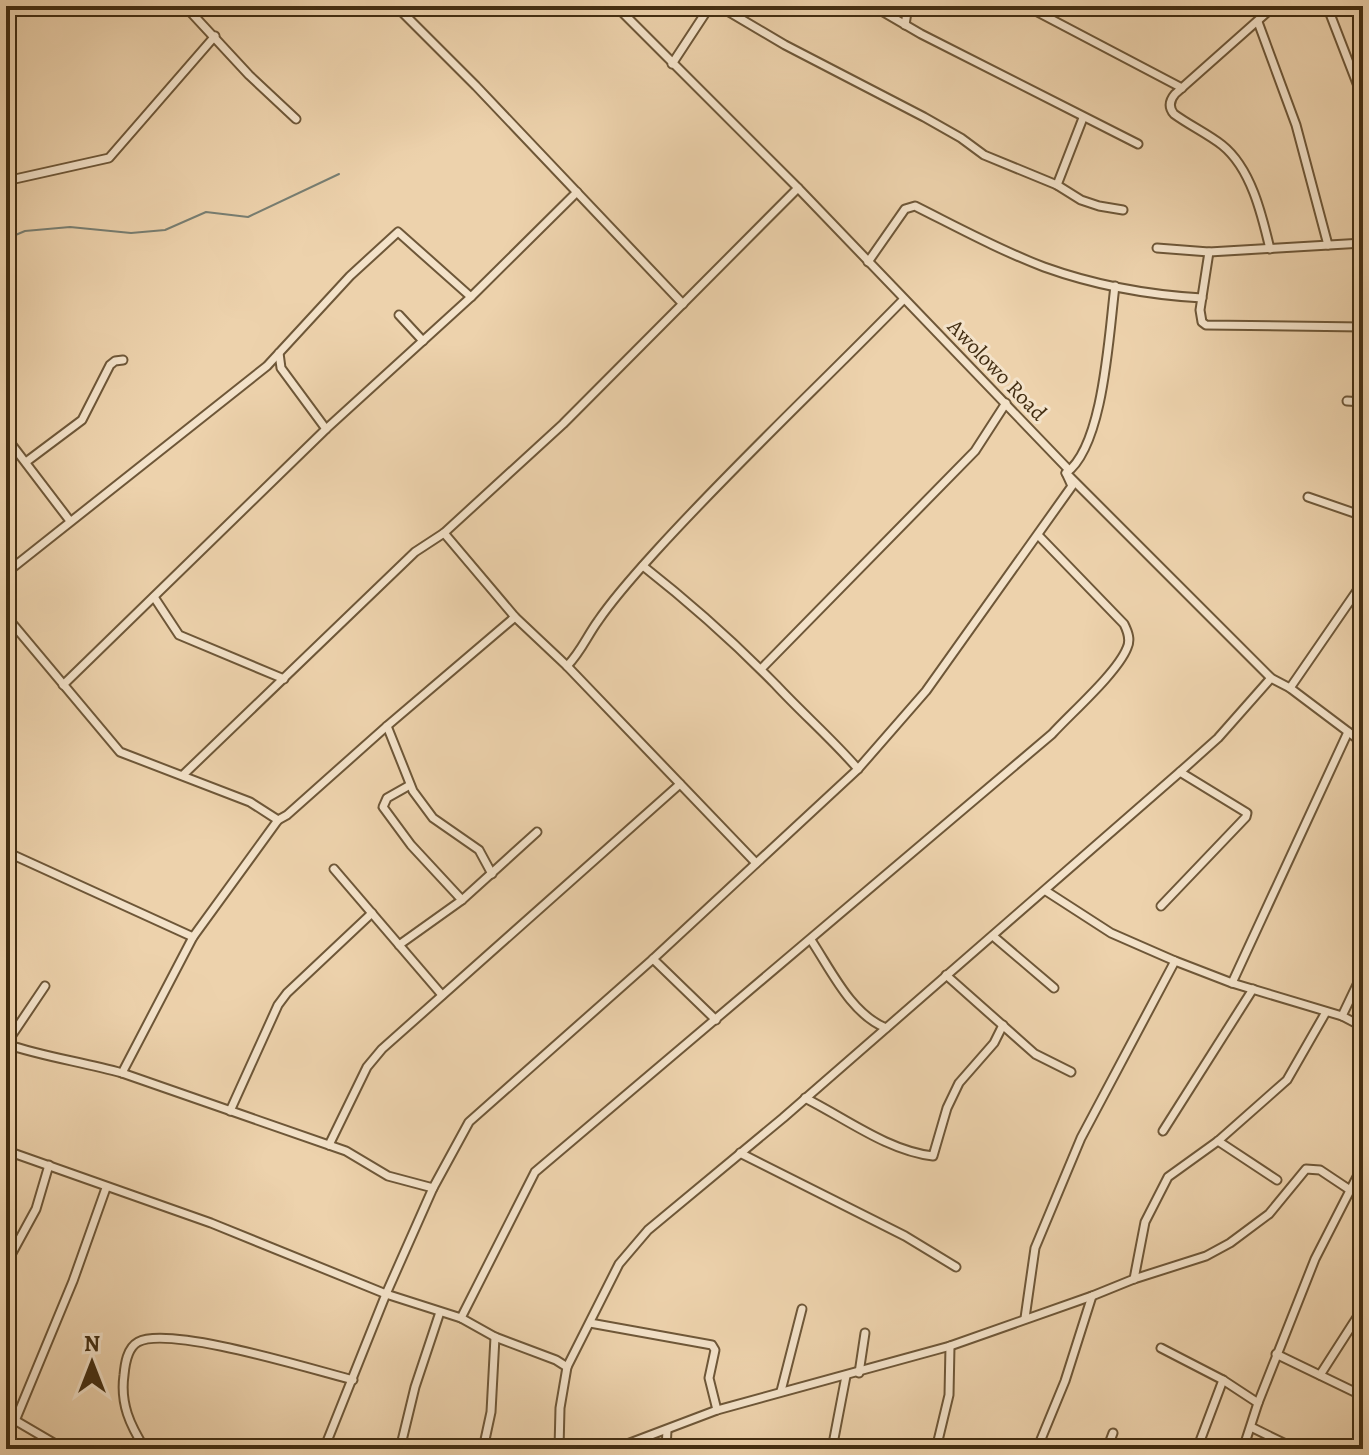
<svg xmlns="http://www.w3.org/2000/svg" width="1369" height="1455" viewBox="0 0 1369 1455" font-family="Alegreya,serif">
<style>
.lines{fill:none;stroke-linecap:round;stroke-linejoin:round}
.stream{stroke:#787f73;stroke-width:2}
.street-casing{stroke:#6e5738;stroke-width:11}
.street{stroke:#f3e2c9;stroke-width:7}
.labels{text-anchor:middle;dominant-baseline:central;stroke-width:6;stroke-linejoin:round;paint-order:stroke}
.street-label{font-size:22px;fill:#432e12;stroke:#f3e2c9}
</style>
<rect width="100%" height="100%" fill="#edd2ac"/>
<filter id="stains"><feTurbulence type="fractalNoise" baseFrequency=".0025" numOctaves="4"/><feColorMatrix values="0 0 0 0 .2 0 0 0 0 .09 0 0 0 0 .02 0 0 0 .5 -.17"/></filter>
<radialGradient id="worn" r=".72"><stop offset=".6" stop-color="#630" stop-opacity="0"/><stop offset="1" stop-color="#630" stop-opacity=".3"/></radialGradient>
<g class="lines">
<path class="stream" d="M6,239L25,231L70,227L131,233L165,230L206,212L248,217L339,174"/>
<g class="street-casing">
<g id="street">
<path d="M185,6L249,75L296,119"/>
<path d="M396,6L476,86L683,304"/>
<path d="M616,6L798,188L1069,470L1066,473L1271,678L1290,688L1363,743"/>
<path d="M719,6L785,45L924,117L961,138L984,155L1057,185L1081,200L1099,206L1123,210"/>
<path d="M873,6L921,34L1138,144"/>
<path d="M1026,6L1182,88"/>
<path d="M1327,6L1363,99"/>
<path d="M1258,22L1296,125L1328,245"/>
<path d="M905,25L908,6"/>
<path d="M672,64L710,6"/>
<path d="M6,181L109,158L215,36"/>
<path d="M1057,185L1083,118"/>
<path d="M1157,248L1209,252L1363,243"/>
<path d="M1270,249C1262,215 1251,168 1222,145C1208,134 1189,125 1174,114C1168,107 1170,100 1175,94L1274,6"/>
<path d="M1209,252L1200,310L1202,322L1206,325L1363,327"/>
<path d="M868,262L905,209L915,206C957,227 999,250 1044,267C1094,285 1149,295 1202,298"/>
<path d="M399,315L423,341"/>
<path d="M279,353L281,368L326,429"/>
<path d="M1347,401L1363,402"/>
<path d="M6,437L70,521"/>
<path d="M26,462L82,420L110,365L115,361L123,360"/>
<path d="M1308,497L1363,516"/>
<path d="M444,533L515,617L567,666L756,863"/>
<path d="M643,566C690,603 734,642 776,685C803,714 832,739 858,769"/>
<path d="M6,573L267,366L350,276L398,232L471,297"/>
<path d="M154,597L179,635L284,679"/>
<path d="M6,616L120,752L250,802L278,820"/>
<path d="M567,666C581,652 587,636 598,621C615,596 636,573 656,551C735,464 821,384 903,300"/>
<path d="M762,668L975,451L1006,403"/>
<path d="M63,685L326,429L471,297L577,192"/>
<path d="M1290,688L1363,582"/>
<path d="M387,726L413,791L433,818L479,850L492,874"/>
<path d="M183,775L415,552L444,533L563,424L798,188"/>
<path d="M410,785L387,798L383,807L411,845L462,900"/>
<path d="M6,848L11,854L193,937"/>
<path d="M334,869L442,995"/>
<path d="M1046,891L1111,933L1175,961L1232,983L1342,1016L1363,1027"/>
<path d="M1161,906L1246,817L1247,813L1180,772"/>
<path d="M993,936L1054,988"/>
<path d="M811,940C831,970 851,1014 886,1028"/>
<path d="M399,945L462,900L537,832"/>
<path d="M653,959L716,1020"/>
<path d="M946,975L1035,1054L1071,1072"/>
<path d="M1232,983L1348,732"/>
<path d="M1342,1016L1363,972"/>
<path d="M6,1044C44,1057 83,1062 122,1073L346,1151L388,1176L433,1188"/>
<path d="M6,1044L45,986"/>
<path d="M6,1044L10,1057L6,1081"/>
<path d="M122,1073L193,937L278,820L287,815L387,726L515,617"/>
<path d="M805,1098C845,1118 888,1151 933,1156L947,1108L959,1083L994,1043L1003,1025"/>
<path d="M230,1111L278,1005L287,993L372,913"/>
<path d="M6,1113L10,1152L6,1164"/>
<path d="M1163,1131L1253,989"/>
<path d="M1218,1141L1277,1180"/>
<path d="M329,1145L367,1067L382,1049L680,784"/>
<path d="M10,1152L211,1223L386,1294L461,1318L495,1337L556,1360L567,1367"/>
<path d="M740,1153L905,1236L956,1267"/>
<path d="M6,1264L36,1209L49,1165"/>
<path d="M1134,1279L1145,1222L1168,1177L1218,1141L1287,1080L1326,1012"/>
<path d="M461,1318L535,1172L1052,734C1071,713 1117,673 1127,648C1131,640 1128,632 1124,624L1038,535"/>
<path d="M1025,1318L1035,1248L1081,1138L1175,961"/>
<path d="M590,1323L712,1345L715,1350L709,1378L717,1410"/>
<path d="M1161,1348L1223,1380L1258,1403"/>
<path d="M1276,1354L1363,1396"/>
<path d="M859,1373L865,1333"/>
<path d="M1320,1375L1363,1308"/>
<path d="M781,1391L802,1309"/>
<path d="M6,1415L64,1449"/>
<path d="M15,1421L73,1281L106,1188"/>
<path d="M1251,1427L1296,1449"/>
<path d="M145,1449C130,1425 120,1404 124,1375C125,1364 127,1348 138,1342C169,1325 314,1370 353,1380"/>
<path d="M324,1449L386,1294L433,1188L469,1122L653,959L858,769L926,691L1072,486L1066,473C1104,446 1109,332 1115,286"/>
<path d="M400,1449L415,1387L440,1312"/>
<path d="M483,1449L491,1412L495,1337"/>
<path d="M559,1449L560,1408L567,1367L619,1264L648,1230L783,1118L1180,772L1218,738L1271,678"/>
<path d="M614,1449L717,1410L950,1346L1092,1296L1134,1279L1206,1256L1230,1243L1269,1214L1306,1169L1320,1170L1350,1190"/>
<path d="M666,1449L667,1430"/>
<path d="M832,1449L846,1376"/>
<path d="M936,1449L949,1395L950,1346"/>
<path d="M1037,1449L1065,1381L1092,1296"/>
<path d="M1107,1449L1113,1433"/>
<path d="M1197,1449L1223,1380"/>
<path d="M1243,1449L1258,1403L1315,1259L1363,1165"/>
</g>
</g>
<use href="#street" class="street"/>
</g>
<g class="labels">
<g class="street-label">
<text transform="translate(997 370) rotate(46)">Awolowo Road</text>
</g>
</g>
<rect width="1369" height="1455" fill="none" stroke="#edd2ac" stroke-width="32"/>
<rect x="8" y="8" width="1353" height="1439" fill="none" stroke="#432e12" stroke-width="4"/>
<rect x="16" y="16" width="1337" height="1423" fill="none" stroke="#432e12" stroke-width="2"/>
<g transform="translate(92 1363)" stroke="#f3e2c9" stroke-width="6" paint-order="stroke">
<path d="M0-6L14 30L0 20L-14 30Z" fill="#432e12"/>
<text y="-12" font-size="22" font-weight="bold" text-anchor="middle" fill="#432e12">N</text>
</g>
<rect width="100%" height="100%" filter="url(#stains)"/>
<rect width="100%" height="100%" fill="url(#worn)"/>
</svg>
